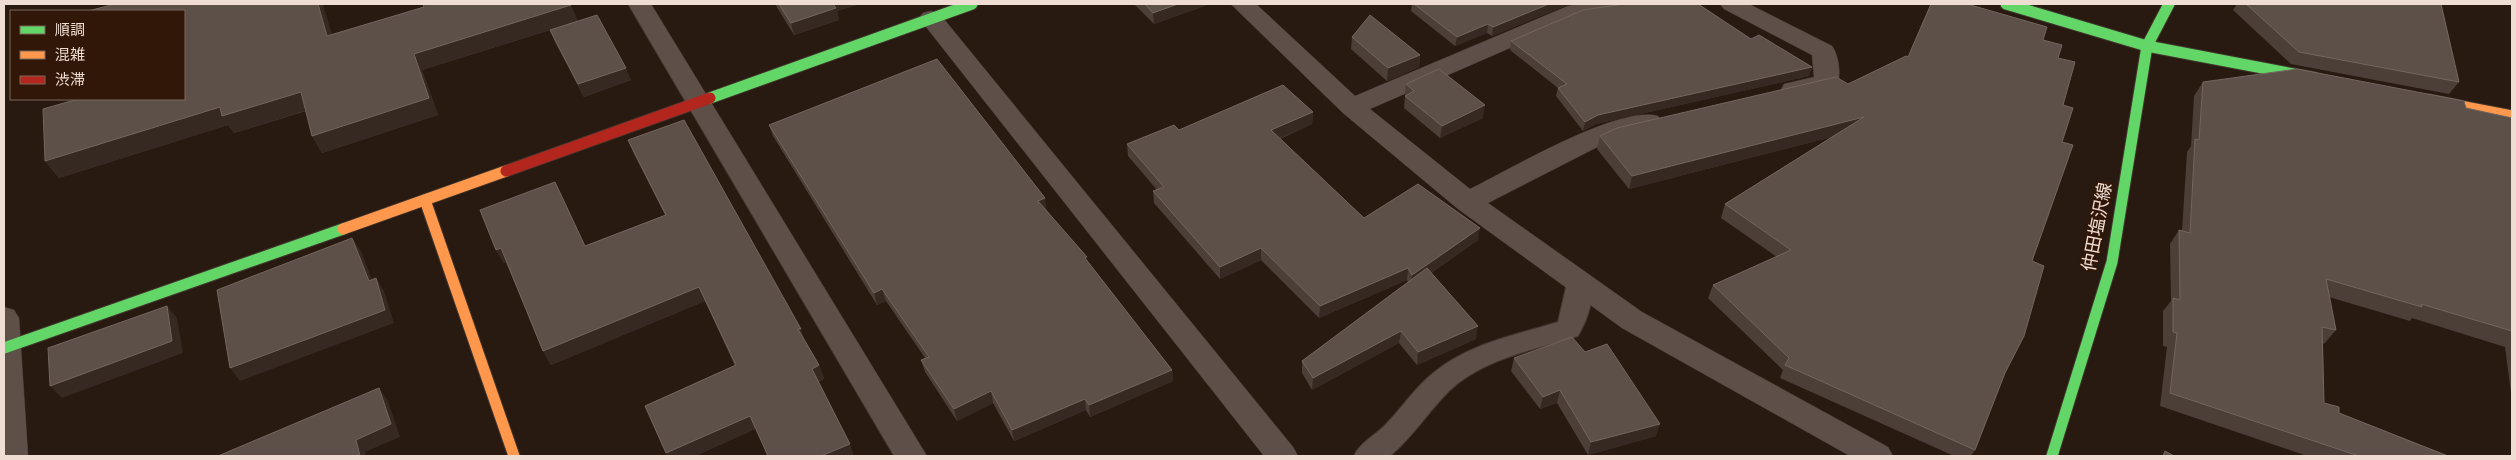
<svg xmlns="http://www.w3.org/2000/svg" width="2516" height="460" viewBox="0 0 2516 460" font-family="'Alegreya Sans','Noto Sans JP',sans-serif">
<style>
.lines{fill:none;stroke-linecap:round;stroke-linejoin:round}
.lane-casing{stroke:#42362e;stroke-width:2}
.street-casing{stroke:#42362e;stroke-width:1}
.fast-casing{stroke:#42362e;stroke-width:13}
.slow-casing{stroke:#42362e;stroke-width:13}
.jam-casing{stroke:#42362e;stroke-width:13}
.lane{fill:#5e5049;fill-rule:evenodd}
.street{fill:#5e5049;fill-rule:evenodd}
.fast{stroke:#63d668;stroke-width:11}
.slow{stroke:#ff974d;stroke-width:11}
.jam{stroke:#b3261e;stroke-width:11}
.wall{fill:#4b3f38}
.shaded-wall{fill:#362921}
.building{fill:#5d5048;stroke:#74665e}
.labels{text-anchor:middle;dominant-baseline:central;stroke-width:4.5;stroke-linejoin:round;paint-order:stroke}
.street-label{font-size:18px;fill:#efddd3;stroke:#311708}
</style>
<rect width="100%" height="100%" fill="#281a11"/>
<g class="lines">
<g class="lane-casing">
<path id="lane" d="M1580,273L1589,276C1598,292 1587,321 1578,336C1535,350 1484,358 1449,391C1428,412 1413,437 1390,456H1354C1360,442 1378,434 1388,422C1403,406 1415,388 1432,374C1467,344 1515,335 1558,322L1567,283L1571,276Z"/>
</g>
<g class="street-casing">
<g id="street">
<path d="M628,4H651L927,456H894Z"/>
<path d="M1231,4H1256L1355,96L1568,6L1578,4H1635L1632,9L1581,17L1370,109L1470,189C1509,170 1618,105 1658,116L1662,122L1658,128L1613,139L1488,203L1642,312L1888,447L1893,456H1850L1622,328L1458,209L1343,113Z"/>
<path d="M1720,4H1749L1832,46C1839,55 1842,78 1836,87L1793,98L1784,96L1781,90L1784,84L1814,77L1812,55L1724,9Z"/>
<path d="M931,11L939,13L1293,447L1298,456H1264L923,23L919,18L923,13Z"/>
<path d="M4,307L14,310L19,318L28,456H4Z"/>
</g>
</g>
<g class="fast-casing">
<g id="fast">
<path d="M2006,4L2147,46L2315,78"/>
<path d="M710,98L972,4"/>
<path d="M4,348L343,229"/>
<path d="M2052,456L2112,262L2147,46L2169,4"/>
</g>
</g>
<g class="slow-casing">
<g id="slow">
<path d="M2429,100L2512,116"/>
<path d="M425,200L514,456"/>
<path d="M343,229L506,171"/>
</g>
</g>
<g class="jam-casing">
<path id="jam" d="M506,171L710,98"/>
</g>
<use href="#lane" class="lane"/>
<use href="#street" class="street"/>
<use href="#fast" class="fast"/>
<use href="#slow" class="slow"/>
<use href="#jam" class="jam"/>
</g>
<g class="wall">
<path d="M775,4H860L837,11L839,20L794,35Z"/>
<path d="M1134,4H1210L1154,24Z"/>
<path d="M1412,4H1570L1492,36L1487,33L1455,46L1411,11Z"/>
<path d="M2237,4H2441L2459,82L2449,94L2291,64L2233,10Z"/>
<path d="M578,21L631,80L584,97L555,42L550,30L422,70L438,115L322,153L312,136L306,111L234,133L228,125L59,178L45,161L332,34Z"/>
<path d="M1352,37L1420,55L1419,67L1387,81L1351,49Z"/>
<path d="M1751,39L1812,67L1809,76L1596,124L1583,131L1556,96L1558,88L1510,50L1511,41Z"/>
<path d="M2043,40L2058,58L2063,105L2062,142L2032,261L2005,373L1975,450L1971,456H1954L1780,378L1783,370L1708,298L1713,285L1777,257L1721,218L1725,204L1832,137L1629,189L1597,149L1600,136L1848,84L1908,57Z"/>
<path d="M2203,82L2466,108L2512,118V401L2505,347L2412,318L2410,321L2329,297L2336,330L2324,344L2323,343L2324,403L2339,413L2448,456H2307L2160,406L2167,347L2163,346V311L2171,301L2170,244L2179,230L2182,231L2187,152L2191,146L2194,96Z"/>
<path d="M1406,84L1483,118L1440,138L1404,108Z"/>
<path d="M1313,112L1312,124L1280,139L1364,218L1478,240L1431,273L1476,339L1417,365L1399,343L1312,390L1302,373V361L1408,282L1407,280L1319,318L1261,260L1220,279L1154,203L1153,191L1157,190L1128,156L1127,144L1179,130Z"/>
<path d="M769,125L1047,210H1046L1088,262L1172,370L1173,381L1090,417L1086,410L1014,441L993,403L957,421L925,372L921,360L925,358L886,301L877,305L773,136Z"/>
<path d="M628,140L804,340L819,365L824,379L818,382L755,429L695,456H668L645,406L735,366L705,301L551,365L543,351L506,262L504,263L496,250L585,246L665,215L634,154Z"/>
<path d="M1514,358L1656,436L1588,455L1557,403L1540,409L1511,371Z"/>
</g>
<g class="shaded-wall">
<path d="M318,4H323L337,52L327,36Z"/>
<path d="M831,4H860L837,11L839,20L794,35L791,23Z"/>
<path d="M1178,4H1210L1154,24L1153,13Z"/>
<path d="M1549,4H1570L1492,36L1493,27Z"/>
<path d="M571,5L578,21L422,70L438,115L322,153L312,136L414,54Z"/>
<path d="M1488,24L1487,33L1455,46L1457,37Z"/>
<path d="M1420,55L1419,67L1387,81L1388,68Z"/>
<path d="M1812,67L1809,76L1596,124L1583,131L1585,122L1598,115Z"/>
<path d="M626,68L631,80L584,97L578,84Z"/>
<path d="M301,92L311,109L234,133L228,125L59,178L45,161L220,107Z"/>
<path d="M1485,105L1483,118L1440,138L1442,126Z"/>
<path d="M1313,112L1312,124L1271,142V130Z"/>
<path d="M1864,117L1859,130L1629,189L1632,176Z"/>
<path d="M1045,198L1047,210L1040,213L1038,201Z"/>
<path d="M1480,228L1478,240L1410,287L1412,275Z"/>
<path d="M352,238L361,251L377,293L369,281Z"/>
<path d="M501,248L508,262L504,263L496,250Z"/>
<path d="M1261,248V260L1220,279V267Z"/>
<path d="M1408,268L1407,280L1319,318L1320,306Z"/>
<path d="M376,278L384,291L394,323L240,381L230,368Z"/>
<path d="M699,287L705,301L551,365L543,351Z"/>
<path d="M882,289L886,301L877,305L874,293Z"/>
<path d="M167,306L177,318L183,353L62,398L50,386Z"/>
<path d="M1478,326L1476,339L1417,365L1418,352Z"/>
<path d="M798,329H801L805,342Z"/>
<path d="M1401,331L1399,343L1312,390L1313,378Z"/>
<path d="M819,365L824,379L817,382L812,369Z"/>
<path d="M1172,370L1173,381L1090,417L1089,405Z"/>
<path d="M379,388L388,401L400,437L365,452L366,456H360L356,440Z"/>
<path d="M1560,390L1557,403L1540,409L1543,397Z"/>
<path d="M991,391L993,403L957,421L954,409Z"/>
<path d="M1085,399L1086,410L1014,441L1012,430Z"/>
<path d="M750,416L755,429L695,456H668L666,453Z"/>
<path d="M1660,424L1656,436L1588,455L1591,442Z"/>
<path d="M850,444L854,456H821Z"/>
</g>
<g class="building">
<path d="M115,4H318L327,36L424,7L423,4H570L571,5L414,54L429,98L312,136L301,92L222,116L220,107L45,161L43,109L78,99H184V11H88Z"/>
<path d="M779,4H833L836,8L791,23Z"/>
<path d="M1145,4H1178L1153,13Z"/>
<path d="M1414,4H1549L1493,27L1488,24L1457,37Z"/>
<path d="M1624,4H1698L1751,39L1759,35L1812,67L1598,115L1585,122L1558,88L1567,84L1511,41L1583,10Z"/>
<path d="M1931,4H1967L2047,27L2043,40L2062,45L2058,58L2075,62L2063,105L2073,108L2062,142L2073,145L2032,261L2044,266L2024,336L2005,373L1975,450L1785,365L1789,358L1713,285L1791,250L1725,204L1864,117L1632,176L1600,136L1617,128L1836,77L1848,84L1906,56L1908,57Z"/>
<path d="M2246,4H2441L2459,82L2299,52Z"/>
<path d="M597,15L626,68L578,84L550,30Z"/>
<path d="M1370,15L1420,55L1388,68L1352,37Z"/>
<path d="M937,59L1045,198L1038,201L1087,257L1085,258L1172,370L1089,405L1085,399L1012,430L991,391L954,409L921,360L929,357L882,289L874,293L769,125Z"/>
<path d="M1439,69L1485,105L1442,126L1405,96L1414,91L1406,84Z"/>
<path d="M2297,69L2464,101L2466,108L2512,118V331L2421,304L2422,307L2326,279L2336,330L2322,327L2324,403L2339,407V413L2448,456H2359L2170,393L2177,333L2173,332V298L2180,300L2179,230L2190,233L2195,139L2199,140L2203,82Z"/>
<path d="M1283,85L1313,112L1271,130L1364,218L1418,184L1480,228L1412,275L1408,268L1320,306L1261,248L1220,267L1153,191L1164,187L1127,144L1174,125L1179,130Z"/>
<path d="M684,120L801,329H798L819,365L812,369L850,444L821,456H768L750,416L666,453L645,406L736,365L699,287L543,351L501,248L496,250L480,210L555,182L585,246L666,215L628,140Z"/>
<path d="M352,238L369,281L376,278L385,310L230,368L217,290Z"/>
<path d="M1427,268L1478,326L1418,352L1401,331L1313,378L1302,361Z"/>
<path d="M167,306L172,341L50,386L48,348Z"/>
<path d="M1572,337L1585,352L1607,344L1660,424L1591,442L1560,390L1543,397L1514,358Z"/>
<path d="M379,388L391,424L356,440L360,456H218Z"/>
<path d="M2165,451L2174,456H2163Z"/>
</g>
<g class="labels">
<g class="street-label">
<text transform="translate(2098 227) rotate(-79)">仲田塩沢線</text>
</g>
</g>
<rect width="2516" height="460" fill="none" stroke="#efddd3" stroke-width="10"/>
<rect x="10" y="10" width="175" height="90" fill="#311708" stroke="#7d6659"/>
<rect x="20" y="26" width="25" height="8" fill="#63d668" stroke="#7d6659"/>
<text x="55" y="35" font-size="15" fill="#efddd3">順調</text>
<rect x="20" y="51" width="25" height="8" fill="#ff974d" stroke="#7d6659"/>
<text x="55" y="60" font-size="15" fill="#efddd3">混雑</text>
<rect x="20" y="76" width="25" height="8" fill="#b3261e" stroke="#7d6659"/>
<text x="55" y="85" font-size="15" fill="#efddd3">渋滞</text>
</svg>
